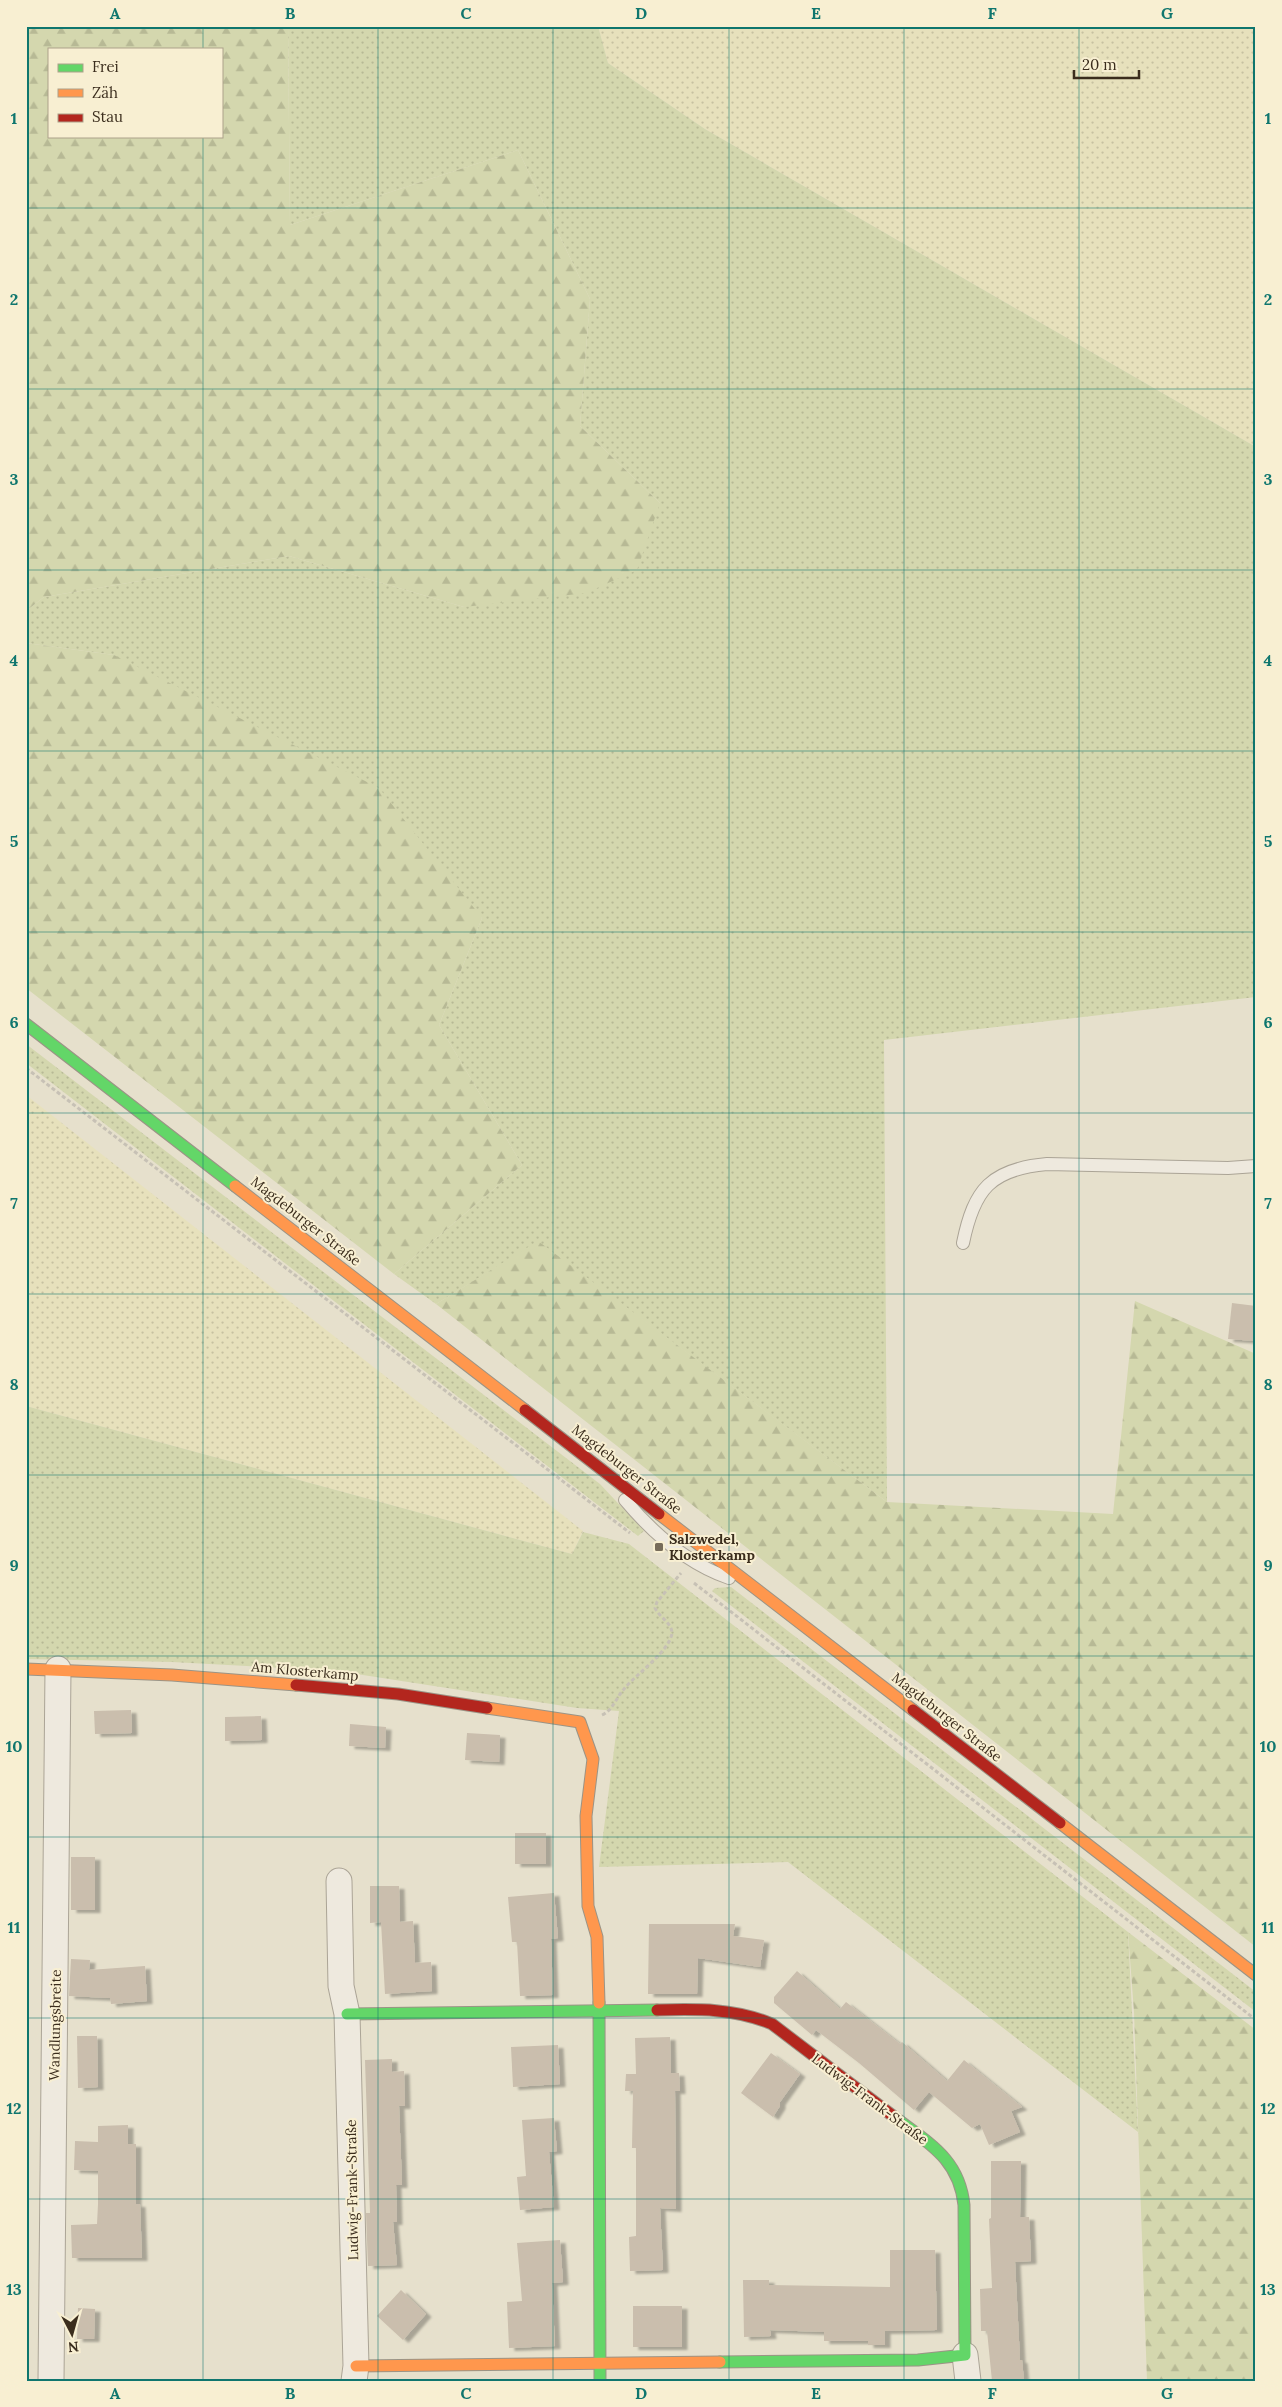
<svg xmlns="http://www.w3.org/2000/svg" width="1282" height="2407" viewBox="0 0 1282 2407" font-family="Lora,serif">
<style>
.farmland{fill:url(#farmland-dots)}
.grass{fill:url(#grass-dots)}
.forest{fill:url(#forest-firs);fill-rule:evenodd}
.building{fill:#cabead;filter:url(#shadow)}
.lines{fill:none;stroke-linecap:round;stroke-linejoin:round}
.lane-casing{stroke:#aba496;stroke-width:14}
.street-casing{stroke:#aba496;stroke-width:27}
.fast-casing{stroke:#9b9486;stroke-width:13}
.slow-casing{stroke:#9b9486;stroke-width:13}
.jam-casing{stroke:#9b9486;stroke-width:13}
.path{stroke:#c7c1b5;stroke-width:3;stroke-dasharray:4 2.5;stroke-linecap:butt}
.lane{stroke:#eee9de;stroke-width:12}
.street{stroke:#eee9de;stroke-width:25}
.fast{stroke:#63d668;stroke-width:11}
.slow{stroke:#ff974d;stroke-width:11}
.jam{stroke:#b3261e;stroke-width:11}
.grid{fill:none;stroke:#0f766e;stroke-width:1;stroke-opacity:0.55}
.poi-dot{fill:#776c5a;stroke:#f8efd2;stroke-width:2}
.labels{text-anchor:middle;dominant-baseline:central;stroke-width:4;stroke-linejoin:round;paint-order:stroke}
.street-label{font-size:14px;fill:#3b2d1d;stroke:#f8efd2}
.poi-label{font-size:14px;font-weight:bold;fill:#3b2d1d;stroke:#f8efd2;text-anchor:start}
.neatline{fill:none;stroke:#0f766e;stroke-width:2}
.grid-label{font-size:16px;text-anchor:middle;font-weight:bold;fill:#0f766e}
</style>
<defs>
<pattern id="farmland-dots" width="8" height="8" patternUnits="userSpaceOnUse" patternTransform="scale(1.25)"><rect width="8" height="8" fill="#e7e1bc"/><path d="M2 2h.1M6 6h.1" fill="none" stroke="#c7c1a1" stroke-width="1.8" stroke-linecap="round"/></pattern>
<pattern id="grass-dots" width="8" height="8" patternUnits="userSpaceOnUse" patternTransform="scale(1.25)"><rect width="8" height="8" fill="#d4d7ae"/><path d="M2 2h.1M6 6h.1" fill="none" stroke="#b7b995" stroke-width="1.8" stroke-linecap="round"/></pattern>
<pattern id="forest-firs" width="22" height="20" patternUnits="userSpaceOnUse" patternTransform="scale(1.25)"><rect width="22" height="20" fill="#d4d7ae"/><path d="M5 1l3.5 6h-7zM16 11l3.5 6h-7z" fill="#b7b995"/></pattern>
<filter id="shadow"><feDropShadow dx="5.5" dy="3" stdDeviation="1" flood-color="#0004"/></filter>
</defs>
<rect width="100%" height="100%" fill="#e6e0cc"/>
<g class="farmland">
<path d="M598,26H1256V447L705,129L608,63Z"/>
<path d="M26,1095L583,1531L572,1554L26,1406Z"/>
</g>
<g class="grass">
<path d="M288,26H598L608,63L705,129L1256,447V997L884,1040L887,1502L538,1242L436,1304L394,1274L522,1165L439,1025L482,918L114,655L26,643V611L44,597L289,556L464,607L660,503L580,426L590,299L518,150L290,225Z"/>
<path d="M26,1044L600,1484L644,1531L638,1536L26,1063Z"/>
<path d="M26,1406L572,1554L583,1532L629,1544L1128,1932L1138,2132L788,1862L599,1867L619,1711L577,1708L337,1671L172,1662L26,1659Z"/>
<path d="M731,1587L1256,1992V2012L712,1591L715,1588Z"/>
</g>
<g class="forest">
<path d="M26,26H288L290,225L518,150L590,299L580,426L660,503L637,570L586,593L464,607L289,556L44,597L26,611ZM49,49H221V136H49Z"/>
<path d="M26,643L114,655L379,788L482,918L439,1025L522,1165L394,1274L26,988Z"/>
<path d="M538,1241L887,1502L1113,1514L1135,1301L1256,1354V1947L436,1304Z"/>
<path d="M1128,1932L1256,2030V2381H1147L1134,2012Z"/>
</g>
<g class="building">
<path d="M1232,1303L1256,1306V1341L1228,1339Z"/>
<path d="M131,1710L132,1733L95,1734L94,1711Z"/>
<path d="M261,1716L262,1740L225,1741V1717Z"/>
<path d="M350,1724L386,1727L385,1748L349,1746Z"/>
<path d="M467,1733L500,1735L499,1762L465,1760Z"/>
<rect x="515" y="1833" width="31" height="31"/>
<rect x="71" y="1857" width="24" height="53"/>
<path d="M370,1886H399L400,1922L413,1921L415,1963L431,1962L432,1991L385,1994L381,1922L370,1923Z"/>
<path d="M554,1893L558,1938L551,1939L553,1995L520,1996L517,1942H512L508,1897Z"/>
<path d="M649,1924H735L733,1936L764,1940L760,1967L698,1958L697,1994H648Z"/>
<path d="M71,1959L90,1960L89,1970L145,1966L147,2001L111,2004L110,1998L69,1996Z"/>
<path d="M797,1971L840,2009L846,2002L900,2044L902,2042L947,2081L964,2060L1022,2107L1011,2111L1020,2132L989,2145L980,2124L972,2128L929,2092L914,2110L859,2063L816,2030L812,2035L774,2003V1997Z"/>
<path d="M77,2036H97L98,2087L78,2088Z"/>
<path d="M670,2037L671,2073H679L680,2091H675L676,2209L660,2208L663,2270L630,2271L629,2237L636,2236V2148H632L633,2091H625L626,2074H636L635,2038Z"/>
<path d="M558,2045L560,2084L513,2087L511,2047Z"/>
<path d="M771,2053L800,2074L780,2102V2106L773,2117L741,2093Z"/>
<path d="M392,2059V2072L404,2071L405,2106H399L402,2185H396L397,2222H393L397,2265L368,2266L366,2213H370L365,2060Z"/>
<path d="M554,2118L557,2151L549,2152L554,2207L520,2210L517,2177L526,2176L522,2120Z"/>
<path d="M128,2125V2144H136V2204H140L142,2258H72L71,2225L97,2224L98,2204V2171L74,2170L75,2141L98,2142V2126Z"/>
<path d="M991,2161H1021L1020,2217H1029L1031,2261L1015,2262L1020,2360H1022L1024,2381H992L987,2331H981L980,2289L992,2288L989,2219L991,2218Z"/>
<path d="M560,2240L563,2282L552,2283L555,2346L509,2348L507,2302L522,2301L517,2243Z"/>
<path d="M890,2250H935L937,2330L885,2331V2345H868V2341H824V2332L770,2330L771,2336L744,2337L743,2280H769V2285L890,2287Z"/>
<path d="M401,2290L426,2314L403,2340L377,2316Z"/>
<rect x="633" y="2306" width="49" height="41"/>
<path d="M78,2308L95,2309L94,2339H77Z"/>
</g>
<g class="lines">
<g class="lane-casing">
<g id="lane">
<path d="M963,1243C974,1189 991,1169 1047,1164L1228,1168L1256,1166"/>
<path d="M625,1500C652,1532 688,1564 729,1578"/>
</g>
</g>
<g class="street-casing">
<g id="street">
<path d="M339,1881L341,1986L347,2014L356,2366L354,2381"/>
<path d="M965,2355L968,2381"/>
<path d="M51,2381L58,1669"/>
</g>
</g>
<g class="fast-casing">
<g id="fast">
<path d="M26,1024L235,1186"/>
<path d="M599,2003L600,2381"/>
<path d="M347,2014L657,2010"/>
<path d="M720,2362L918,2360L965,2355L964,2205C959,2158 928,2143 893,2116"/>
</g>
</g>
<g class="slow-casing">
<g id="slow">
<path d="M235,1186L525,1410"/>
<path d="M659,1514L913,1710"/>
<path d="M26,1669L172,1675L296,1685"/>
<path d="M487,1708L580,1722L593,1759L586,1816L588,1906L597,1937L599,2003"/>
<path d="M1060,1823L1256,1975"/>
<path d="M356,2366L720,2362"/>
</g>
</g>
<g class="jam-casing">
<g id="jam">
<path d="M525,1410L659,1514"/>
<path d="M296,1685L398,1694L487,1708"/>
<path d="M913,1710L1060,1823"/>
<path d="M657,2010C698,2009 734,2008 772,2024L893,2116"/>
</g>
</g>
<g class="path">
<path d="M26,1068L630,1533"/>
<path d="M694,1583L1256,2020"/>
<path d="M602,1715C613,1710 616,1698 624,1689C635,1675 670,1651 672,1633C672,1623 659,1617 655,1608L657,1602L681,1573"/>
</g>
<use href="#lane" class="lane"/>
<use href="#street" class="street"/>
<use href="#fast" class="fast"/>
<use href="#slow" class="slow"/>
<use href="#jam" class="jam"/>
</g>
<path class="grid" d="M203,26V49M378,26V2381M553,26V2381M729,26V2381M904,26V2381M1079,26V2381M203,136V2381M26,208H1256M26,389H1256M26,570H1256M26,751H1256M26,932H1256M26,1113H1256M26,1294H1256M26,1475H1256M26,1656H1256M26,1837H1256M26,2018H1256M26,2199H1256"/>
<rect class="poi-dot" x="654" y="1542" width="10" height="10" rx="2.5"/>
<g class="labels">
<g class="street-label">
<text transform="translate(306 1221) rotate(38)">Magdeburger Straße</text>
<text transform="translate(627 1469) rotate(38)">Magdeburger Straße</text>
<text transform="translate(305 1671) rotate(5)">Am Klosterkamp</text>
<text transform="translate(947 1717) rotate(38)">Magdeburger Straße</text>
<text transform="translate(55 2025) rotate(-89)">Wandlungsbreite</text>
<text transform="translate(870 2099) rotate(37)">Ludwig-Frank-Straße</text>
<text transform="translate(352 2190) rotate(-91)">Ludwig-Frank-Straße</text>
</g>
<g class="poi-label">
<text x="669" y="1539">Salzwedel,<tspan x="669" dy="16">Klosterkamp</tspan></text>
</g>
</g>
<rect width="1282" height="2407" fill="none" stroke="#f8efd2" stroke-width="55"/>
<rect x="48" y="48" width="175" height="90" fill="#f8efd2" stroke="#aca18a"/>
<rect x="58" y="64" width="25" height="8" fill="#63d668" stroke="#aca18a"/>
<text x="92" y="72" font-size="15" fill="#3b2d1d">Frei</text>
<rect x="58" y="89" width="25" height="8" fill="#ff974d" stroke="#aca18a"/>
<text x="92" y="98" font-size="15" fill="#3b2d1d">Zäh</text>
<rect x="58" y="114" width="25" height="8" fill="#b3261e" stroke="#aca18a"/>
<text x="92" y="122" font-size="15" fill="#3b2d1d">Stau</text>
<g transform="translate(72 2334) rotate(174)" stroke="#f8efd2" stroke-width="4" paint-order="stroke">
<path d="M0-4L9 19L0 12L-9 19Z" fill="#3b2d1d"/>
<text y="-8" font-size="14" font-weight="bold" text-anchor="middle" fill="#3b2d1d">N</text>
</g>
<path d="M1074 70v8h65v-8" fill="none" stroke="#3b2d1d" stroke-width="2.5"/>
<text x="1082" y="70" font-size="15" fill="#3b2d1d" stroke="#f8efd2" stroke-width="4" paint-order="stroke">20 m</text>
<rect x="28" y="28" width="1226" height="2352" class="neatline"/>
<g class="grid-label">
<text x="115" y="19">A</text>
<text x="290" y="19">B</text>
<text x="466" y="19">C</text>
<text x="641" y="19">D</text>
<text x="816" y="19">E</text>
<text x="992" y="19">F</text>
<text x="1167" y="19">G</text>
<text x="14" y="124">1</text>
<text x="1268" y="124">1</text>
<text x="14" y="305">2</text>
<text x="1268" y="305">2</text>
<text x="14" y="485">3</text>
<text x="1268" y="485">3</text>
<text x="14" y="666">4</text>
<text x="1268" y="666">4</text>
<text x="14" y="847">5</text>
<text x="1268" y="847">5</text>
<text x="14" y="1028">6</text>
<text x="1268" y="1028">6</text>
<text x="14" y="1209">7</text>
<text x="1268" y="1209">7</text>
<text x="14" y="1390">8</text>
<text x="1268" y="1390">8</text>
<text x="14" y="1571">9</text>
<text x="1268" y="1571">9</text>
<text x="14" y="1752">10</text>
<text x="1268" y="1752">10</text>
<text x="14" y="1933">11</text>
<text x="1268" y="1933">11</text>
<text x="14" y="2114">12</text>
<text x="1268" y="2114">12</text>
<text x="14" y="2295">13</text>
<text x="1268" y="2295">13</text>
<text x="115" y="2399">A</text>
<text x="290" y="2399">B</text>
<text x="466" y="2399">C</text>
<text x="641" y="2399">D</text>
<text x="816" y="2399">E</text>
<text x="992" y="2399">F</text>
<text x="1167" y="2399">G</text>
</g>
</svg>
